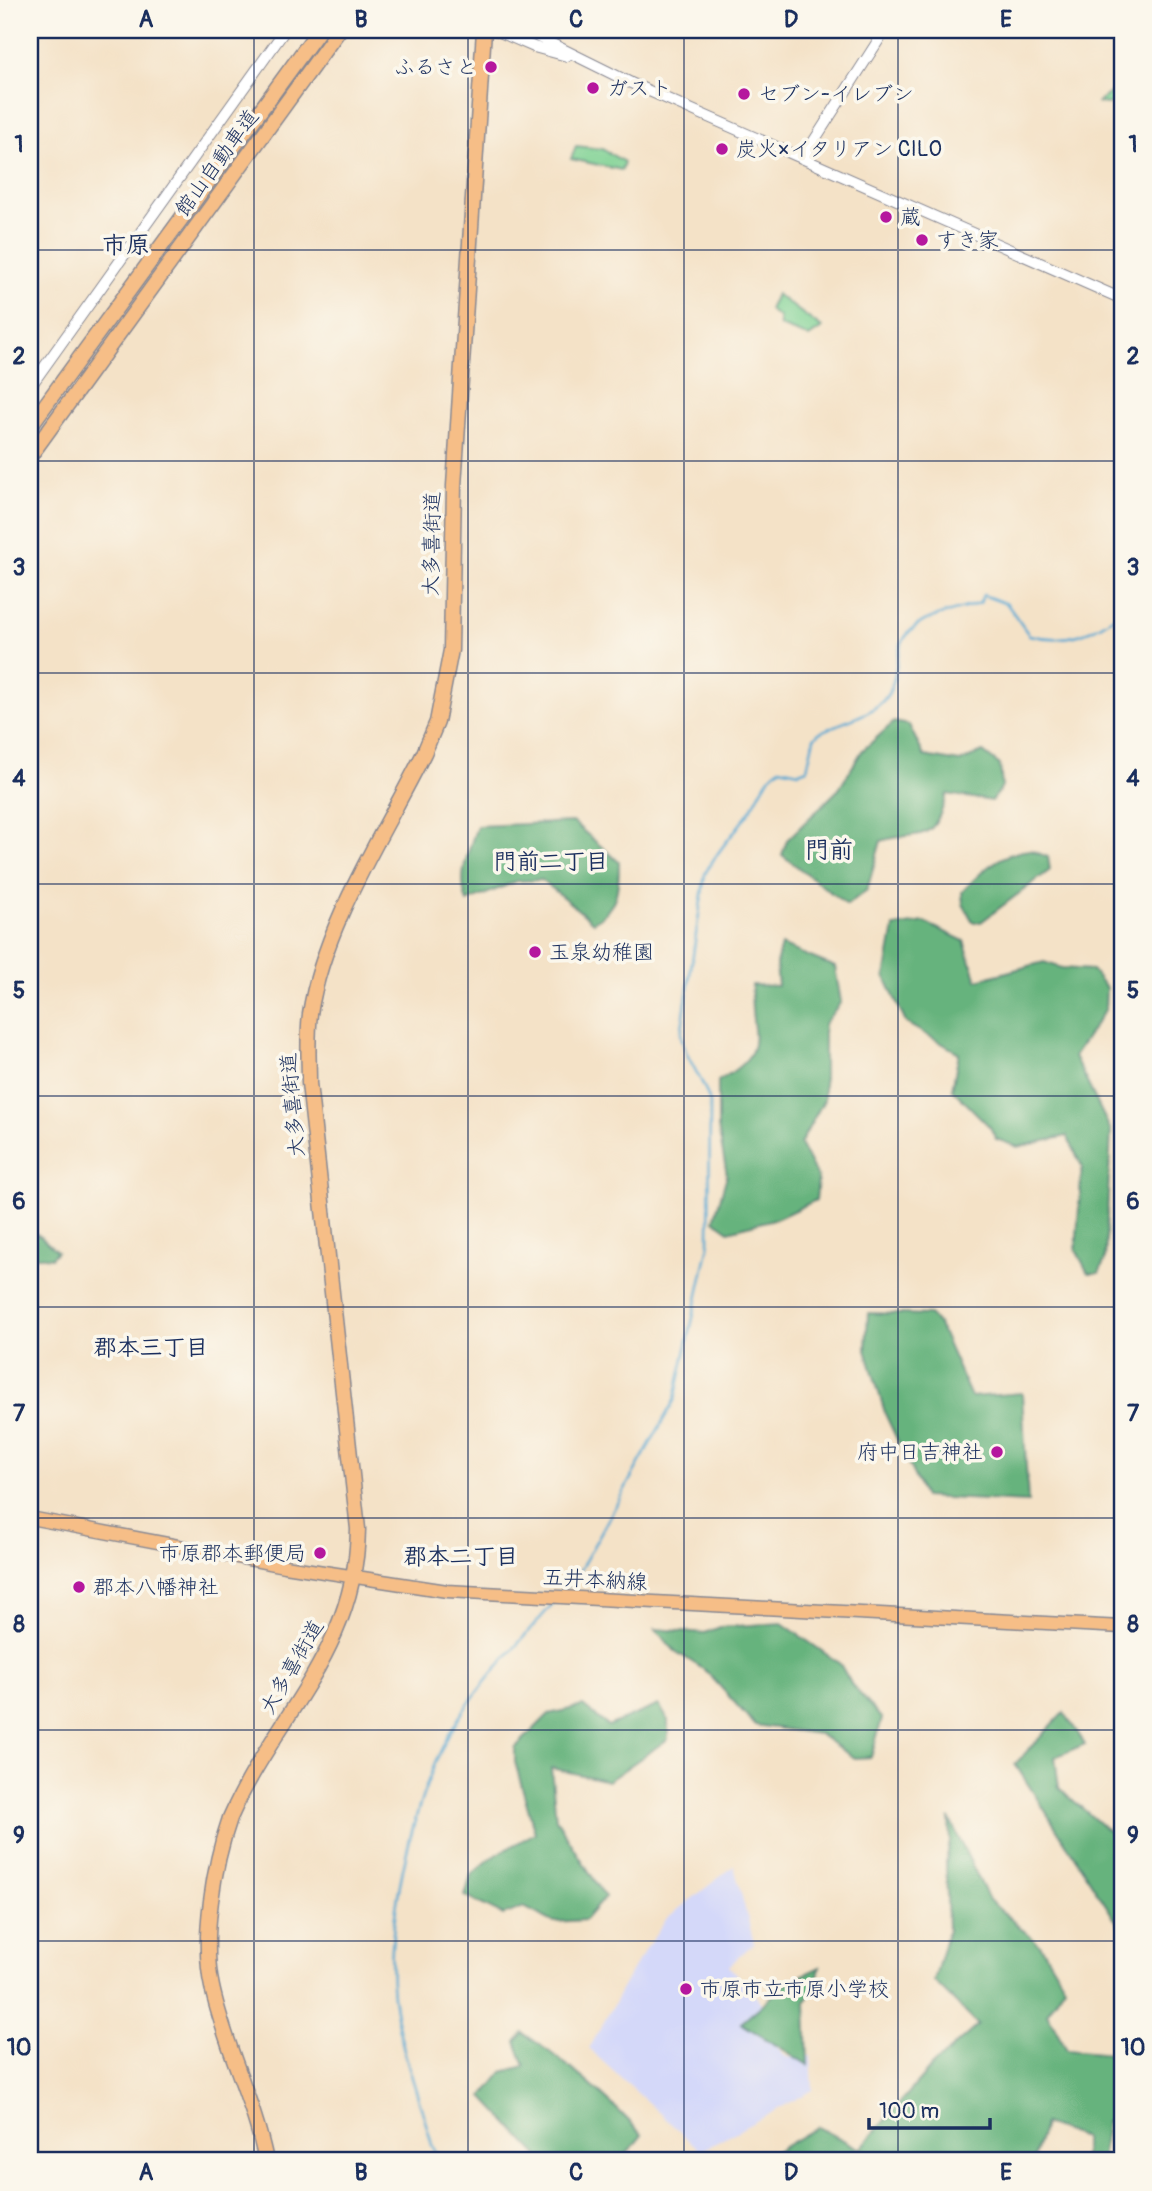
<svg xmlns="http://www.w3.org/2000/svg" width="1152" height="2191" viewBox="0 0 1152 2191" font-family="Pangolin,'Klee One',sans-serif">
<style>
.built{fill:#d4d8f9}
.green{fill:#7ed193;stroke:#4c8078;stroke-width:2}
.forest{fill:#66b37d;stroke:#40716e;stroke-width:2}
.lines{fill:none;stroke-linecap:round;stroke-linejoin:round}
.stream{stroke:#57a8d2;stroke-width:2.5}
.minor-casing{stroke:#888892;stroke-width:12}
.major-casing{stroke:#888892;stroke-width:15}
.highway-casing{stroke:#888892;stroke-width:17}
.minor{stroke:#fff;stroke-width:10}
.major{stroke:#f6be87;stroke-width:12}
.highway{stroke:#f6be87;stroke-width:14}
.grid{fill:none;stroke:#1b2f5e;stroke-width:2;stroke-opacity:0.55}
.poi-dot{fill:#b5179e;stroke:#fbf7ec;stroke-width:2.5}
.labels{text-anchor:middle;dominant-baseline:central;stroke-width:7;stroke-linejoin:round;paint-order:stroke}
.poi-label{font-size:21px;fill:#1b2f5e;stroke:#fbf7ec;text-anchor:start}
.street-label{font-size:21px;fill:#1b2f5e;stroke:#fbf7ec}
.neighbourhood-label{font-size:23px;font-weight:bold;fill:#1b2f5e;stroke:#fbf7ec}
.quarter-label{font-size:24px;font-weight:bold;fill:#1b2f5e;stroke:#fbf7ec}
.neatline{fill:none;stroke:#1b2f5e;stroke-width:2.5}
.grid-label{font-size:23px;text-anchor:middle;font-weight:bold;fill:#1b2f5e}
</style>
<rect width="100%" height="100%" fill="#fbf7ec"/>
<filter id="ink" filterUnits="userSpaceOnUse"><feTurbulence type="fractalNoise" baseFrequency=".0143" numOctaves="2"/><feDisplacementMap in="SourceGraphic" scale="14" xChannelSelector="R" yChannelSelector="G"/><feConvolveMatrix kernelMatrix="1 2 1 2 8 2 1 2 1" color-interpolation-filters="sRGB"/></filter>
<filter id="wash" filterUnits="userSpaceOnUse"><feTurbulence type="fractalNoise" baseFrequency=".00686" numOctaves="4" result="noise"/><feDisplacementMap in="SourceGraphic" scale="28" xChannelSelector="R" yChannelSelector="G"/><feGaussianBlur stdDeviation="1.57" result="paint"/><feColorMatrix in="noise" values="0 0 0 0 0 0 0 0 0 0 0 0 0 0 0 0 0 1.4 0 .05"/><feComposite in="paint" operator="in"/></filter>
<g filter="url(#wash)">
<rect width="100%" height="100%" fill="#f4e2c7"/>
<path class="built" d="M734,1866L754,1943L729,1966L769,2011L756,2024L786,2057L811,2056L813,2090L701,2151L589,2049L634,1967L667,1918Z"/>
<g class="green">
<path d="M1122,84V105L1097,103Z"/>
<path d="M576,146L602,149L624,162L622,170L571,159Z"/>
<path d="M776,294L822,328L809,337L780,326L779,317L769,310Z"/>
</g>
<g class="forest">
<path d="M894,722L909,725L924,756L960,762L983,752L1000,765L1002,787L992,801L947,794C932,847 922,829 881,841L867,890L847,905L782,855L787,840L839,789L862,751Z"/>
<path d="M573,822L619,862C619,887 618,909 593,922L542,880L517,881L467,902C457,875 468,853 477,826Z"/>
<path d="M1030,850L1048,857L1050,870L981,922H973L963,904L962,892C982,871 999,853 1030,850Z"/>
<path d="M924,922L964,941L977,980L1044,962L1062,968L1092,970L1106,988L1105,1010L1074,1056L1111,1131L1105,1260L1099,1273H1088L1076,1250L1082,1166L1067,1136L1018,1147L996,1139L990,1127L952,1089L959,1053L906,1023L885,977L894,927Z"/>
<path d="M781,945L835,967L841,1002L824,1024V1100L800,1144L818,1179L816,1200L778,1218L729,1231L714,1220L727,1175L718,1127V1081C775,1048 747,1036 752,985L778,986L776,964Z"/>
<path d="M37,1234L57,1251L51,1258L30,1255V1237Z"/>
<path d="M868,1313L929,1315L939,1325L971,1397L1022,1393L1028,1502L924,1497L886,1416L866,1350Z"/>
<path d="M782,1623L840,1664L852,1685L882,1719L871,1757L854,1758L819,1734L755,1725L706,1671L675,1651L655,1629L705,1633L720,1627Z"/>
<path d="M659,1705L668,1720V1739L608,1781L551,1768L556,1819L605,1897L585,1920L553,1922L524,1907L503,1915L465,1896L471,1875L491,1858L535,1833L515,1762V1748L549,1714L583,1706L608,1726Z"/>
<path d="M1064,1712L1085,1744L1055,1757L1059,1788L1122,1843V1930L1015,1764Z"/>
<path d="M949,1818L989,1900L1041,1946L1065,1986L1047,2013L1067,2050L1122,2055V2116L1106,2122L1101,2160L1122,2159V2161H1084V2138L1044,2124L1033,2161H773V2153L818,2127L860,2149L932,2066L978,2025L934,1981L948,1930L946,1862L950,1842Z"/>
<path d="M820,1967L816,1984L806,2002L808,2065L741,2023L790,1981Z"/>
<path d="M523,2033C563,2060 610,2099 642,2135L621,2161H543L483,2097L503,2072L525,2066L516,2042Z"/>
</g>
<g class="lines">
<g class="stream">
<path d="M561,1593L580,1570L675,1399L709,1245L710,1103C704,1078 685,1060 681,1035L705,874C717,850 736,832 751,809C760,796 765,777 780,768L799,772L807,769L814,738L819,733C839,722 873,716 886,697C897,682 895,662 901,645C913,615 954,613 980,603L983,595L1007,604L1029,635C1066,644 1093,634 1122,611"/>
<path d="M440,2161L432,2145C419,2096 399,2045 393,1996C385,1925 411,1813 442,1748C468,1693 517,1647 555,1601"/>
</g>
</g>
</g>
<g filter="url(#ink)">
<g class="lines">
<g class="minor-casing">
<g id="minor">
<path d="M495,30L534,47L567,56"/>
<path d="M524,30L631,83L1122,299"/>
<path d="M803,158L885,30"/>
<path d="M30,387L285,30"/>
</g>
</g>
<g class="major-casing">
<path id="major" d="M30,1518L285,1566L447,1591L1122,1627"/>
</g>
<g class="highway-casing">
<g id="highway">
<path d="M30,426L319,30"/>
<path d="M30,456L339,30"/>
<path d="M266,2161C254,2101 225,2047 212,1987C201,1939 214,1864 230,1818C276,1714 356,1651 358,1529L309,1083C309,1060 307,1037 310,1014C324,923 384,834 424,753L437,722L451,650L454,486L484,30"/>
</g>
</g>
<use href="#minor" class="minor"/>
<use href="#major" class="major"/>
<use href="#highway" class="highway"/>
</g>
</g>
<path class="grid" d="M254,30V2161M468,30V2161M684,30V2161M898,30V2161M30,250H1122M30,461H1122M30,673H1122M30,884H1122M30,1096H1122M30,1307H1122M30,1518H1122M30,1730H1122M30,1941H1122"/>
<g class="poi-dot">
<circle cx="491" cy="67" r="7"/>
<circle cx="593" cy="88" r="7"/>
<circle cx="744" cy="94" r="7"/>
<circle cx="722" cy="149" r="7"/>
<circle cx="886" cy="217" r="7"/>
<circle cx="922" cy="240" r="7"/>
<circle cx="535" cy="952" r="7"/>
<circle cx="997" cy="1452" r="7"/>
<circle cx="320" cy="1553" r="7"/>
<circle cx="79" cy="1587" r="7"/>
<circle cx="686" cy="1989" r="7"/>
</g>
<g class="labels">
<g class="poi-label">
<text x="477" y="67" text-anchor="end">ふるさと</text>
<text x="607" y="88">ガスト</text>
<text x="758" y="94">セブン-イレブン</text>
<text x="736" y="149">炭火×イタリアン CILO</text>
<text x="900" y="217">蔵</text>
<text x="936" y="240">すき家</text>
<text x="549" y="952">玉泉幼稚園</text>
<text x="983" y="1452" text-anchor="end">府中日吉神社</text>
<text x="306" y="1553" text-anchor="end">市原郡本郵便局</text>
<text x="93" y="1587">郡本八幡神社</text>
<text x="700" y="1989">市原市立市原小学校</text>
</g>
<g class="street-label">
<text transform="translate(217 163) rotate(-54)">館山自動車道</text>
<text transform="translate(432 544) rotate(-89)">大多喜街道</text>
<text transform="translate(293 1105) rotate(-95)">大多喜街道</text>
<text transform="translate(595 1580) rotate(3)">五井本納線</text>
<text transform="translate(292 1667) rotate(-60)">大多喜街道</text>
</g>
<g class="neighbourhood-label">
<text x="551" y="861">門前二丁目</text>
<text x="151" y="1347">郡本三丁目</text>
<text x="461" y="1556">郡本二丁目</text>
</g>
<g class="quarter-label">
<text x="126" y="245">市原</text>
<text x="829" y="850">門前</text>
</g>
</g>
<rect width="1152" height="2191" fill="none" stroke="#fbf7ec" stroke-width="77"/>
<path d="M869 2118v10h121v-10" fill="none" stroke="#1b2f5e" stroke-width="3.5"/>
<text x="879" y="2118" font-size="21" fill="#1b2f5e" stroke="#fbf7ec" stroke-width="5" paint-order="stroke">100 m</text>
<rect x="38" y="38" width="1076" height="2114" class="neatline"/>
<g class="grid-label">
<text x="146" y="27">A</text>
<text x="361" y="27">B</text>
<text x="576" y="27">C</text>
<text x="791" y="27">D</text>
<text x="1006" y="27">E</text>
<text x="19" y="152">1</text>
<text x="1133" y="152">1</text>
<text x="19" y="364">2</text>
<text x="1133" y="364">2</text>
<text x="19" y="575">3</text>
<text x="1133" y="575">3</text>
<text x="19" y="786">4</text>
<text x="1133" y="786">4</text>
<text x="19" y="998">5</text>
<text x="1133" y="998">5</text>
<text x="19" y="1209">6</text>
<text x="1133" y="1209">6</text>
<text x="19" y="1421">7</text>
<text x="1133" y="1421">7</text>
<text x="19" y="1632">8</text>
<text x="1133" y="1632">8</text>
<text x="19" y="1843">9</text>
<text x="1133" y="1843">9</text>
<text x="19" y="2055">10</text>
<text x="1133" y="2055">10</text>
<text x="146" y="2180">A</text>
<text x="361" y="2180">B</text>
<text x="576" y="2180">C</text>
<text x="791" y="2180">D</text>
<text x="1006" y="2180">E</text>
</g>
</svg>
